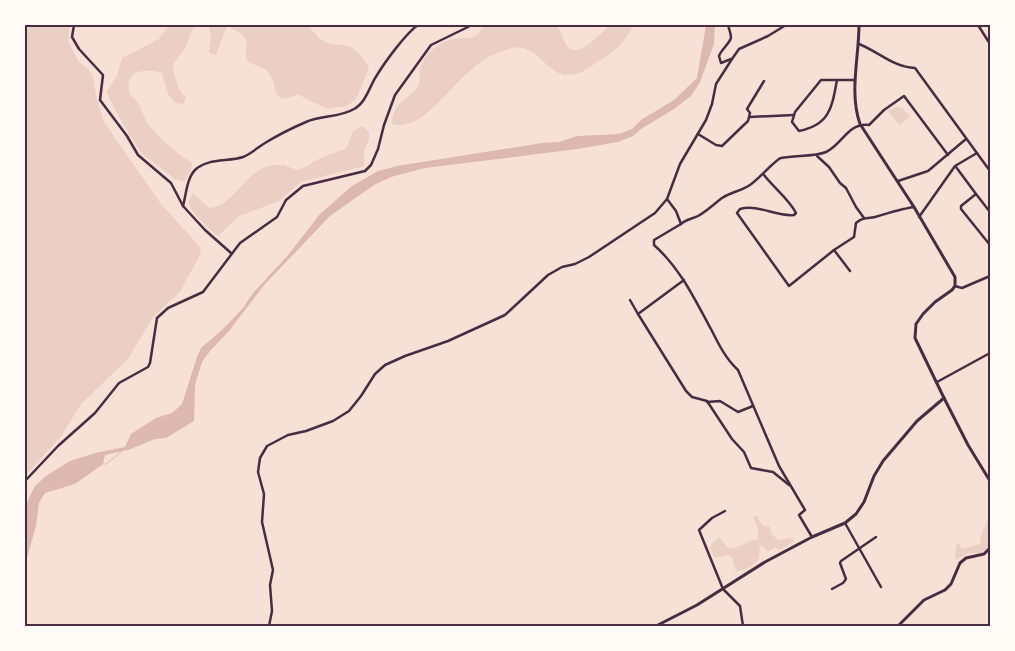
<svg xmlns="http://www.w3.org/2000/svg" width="1015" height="651" viewBox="0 0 1015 651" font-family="'Asap Condensed',sans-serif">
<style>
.green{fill:#ebcfc5}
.water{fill:#dcb8b0}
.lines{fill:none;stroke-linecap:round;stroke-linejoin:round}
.stream{stroke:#dcb8b0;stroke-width:1}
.minor{stroke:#4a2c40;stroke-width:2.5}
.tertiary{stroke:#4a2c40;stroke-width:3}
.neatline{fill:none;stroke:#4a2c40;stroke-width:2}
</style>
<rect width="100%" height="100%" fill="#f7e1d7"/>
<g class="green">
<path d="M25,25H70L68,41L79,62L89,70L93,76L96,96L104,122L161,204L200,247L201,253L180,292L153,317L128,359L81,404L62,435L25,476Z"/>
<path d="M169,25H197L193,29L185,49L173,64L174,74L179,89L186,98L183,104C168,105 165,84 162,73C148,68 125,70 129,90C130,97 135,98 138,103C142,109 144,118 148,124C161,140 175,152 192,163L191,170L184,182L175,179L141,153L123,124L107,94V91L117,76L122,58L159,39Z"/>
<path d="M209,25H308C313,31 318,38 325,42C331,45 337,44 344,45C355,47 365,58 369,68L356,99L347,106L327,109L297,94C271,109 279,85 268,72C263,66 253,66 248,61C242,55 250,44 245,38C242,34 234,30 229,26L226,28L216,55L212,54L209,52L211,37Z"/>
<path d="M484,25H557C561,32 563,41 568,47C579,59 601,33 610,25H634C628,35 620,47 610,54C606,57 601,59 597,62C588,69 578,76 566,75C546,74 533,37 506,50C499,53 488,56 482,61C474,67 466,74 459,81C443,97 417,132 392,124C391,95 426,97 419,72C424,53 439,41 458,38C464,38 472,39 477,35C480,33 482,28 484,25Z"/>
<path d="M897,106L899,108L902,107L910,117L899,125L888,111Z"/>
<path d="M362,126L369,132V139L364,151V166L301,182L279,201L239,216L218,236C206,226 195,217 188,203L193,193L209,208C232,206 242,178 263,168C268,165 277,164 282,165C289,165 293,171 300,169C306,168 311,162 317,160C326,155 336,152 346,149L353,131Z"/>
<path d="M990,515V541L987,549L981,553H969L955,560L956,545L960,544L961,548C966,548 975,546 980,544C980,534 986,524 990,515Z"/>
<path d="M757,516L762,525L770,527L772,535L779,540L789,538L794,539L793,542L780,550L775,547L768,552L764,547L761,546C758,550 760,553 759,557C757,566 743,570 736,572L732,558L728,555L715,558C709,547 708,545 719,537L728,548C737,549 747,541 757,539C761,533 756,524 753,517Z"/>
</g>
<path class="water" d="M706,25H715L714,44L700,82L691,96L674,109L641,129L633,136L618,142L577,149L425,168L391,177L374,185L330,216L265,284L229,331L210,351L202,362L195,385L194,421L166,438L155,439L128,450L105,455L103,464L75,484L45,493L39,503L36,526L25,565V506L35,486L46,476L70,461L95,453L125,447L131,434L156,418L172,413L182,404L197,357L201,348L222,330L243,308L253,293L289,254L320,214L352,186L378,171L397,166L542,143L559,142L577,136L619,134L632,129L641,120L674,100L697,78Z"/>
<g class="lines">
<path class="stream" d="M103,464H106L122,451"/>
<g class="minor">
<path d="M74,25L72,37L79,49L103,75L100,100L127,136L138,155L171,183L183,206L205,230L231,253"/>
<path d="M728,25C729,29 731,34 731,38C729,44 721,50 719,56L721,63L731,59"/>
<path d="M978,25L990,44"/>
<path d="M859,44C879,52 893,67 915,68L990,171"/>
<path d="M837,80C832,107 830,125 799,131L792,122L795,112L821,80H855"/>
<path d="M750,117L794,115"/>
<path d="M698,134L716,145L722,146L748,121L750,113L747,109L764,81"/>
<path d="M817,156L829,167L840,183L846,188L856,207L864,218"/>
<path d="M956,167L976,194"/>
<path d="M764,175C774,188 789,199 796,213L794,215C776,217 759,204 740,209L737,213L789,286L834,250"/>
<path d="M898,181L928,171L966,139"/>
<path d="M667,199L676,211L681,224L654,240V245C681,269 695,300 712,331C719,345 726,359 738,370L779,466L805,510L799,515L812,537"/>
<path d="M183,206C186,195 187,178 195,170C207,158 228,162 243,157C251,154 258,147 265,143C278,135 292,128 306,122C321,115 339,118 354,109C366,103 370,85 377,75C385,62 406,33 418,25"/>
<path d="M990,212L976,194L961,206V209L990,245"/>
<path d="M919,217L955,166L977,153"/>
<path d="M681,224C686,219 692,219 698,216C707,211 714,204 722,198C731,192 741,191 750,185C758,180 776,159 781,158C795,155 814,157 826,152C843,144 847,123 869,125L884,110L904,96L948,155"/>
<path d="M850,271L834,250L854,237L856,223C863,217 866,219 875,217C888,213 901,209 914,207"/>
<path d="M684,280L638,314L686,391L692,397L707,401L732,439L744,452L751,468L773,472L789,485"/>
<path d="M955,286L962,288L990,276"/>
<path d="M630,300L638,314"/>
<path d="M937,382L990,353"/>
<path d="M707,402L720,401L738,412L753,406"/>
<path d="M25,481L58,446L95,413L119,383L148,367L150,363L157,318L168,308L203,292L240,243L277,217L286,200L303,186L365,171L371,165L378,149L384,125L395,95L431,45L472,25"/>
<path d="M725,511L712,518L699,530L723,589L740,606L743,626"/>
<path d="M845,523L881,587"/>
<path d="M832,589L843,583L846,579L840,563L841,561L876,537"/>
<path d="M269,626L272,611L270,585L273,570L262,522L264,494L258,472L260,458L267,446L288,435L306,431L333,421L349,411L361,396L375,374L385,365L405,356L448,341L505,315L548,275L562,267L575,264L589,257L655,213L667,199L680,164L706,120L712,104L716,84L732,59L739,49L768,36L786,25"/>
</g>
<g class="tertiary">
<path d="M944,398L968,445L990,481"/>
<path d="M656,626L697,605L765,562L812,537L845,523L856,514L864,502L874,476L883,461L917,421L944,398L915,338L916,324L923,314L935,302L952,290L955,286V277L914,207L860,124C849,92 859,58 859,25"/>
<path d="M898,626L924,600L945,590L951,584L960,563L966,558L984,554L990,548"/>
</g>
</g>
<rect width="1015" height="651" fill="none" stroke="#fffaf5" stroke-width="52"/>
<rect x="26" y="26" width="963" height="599" class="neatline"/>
</svg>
